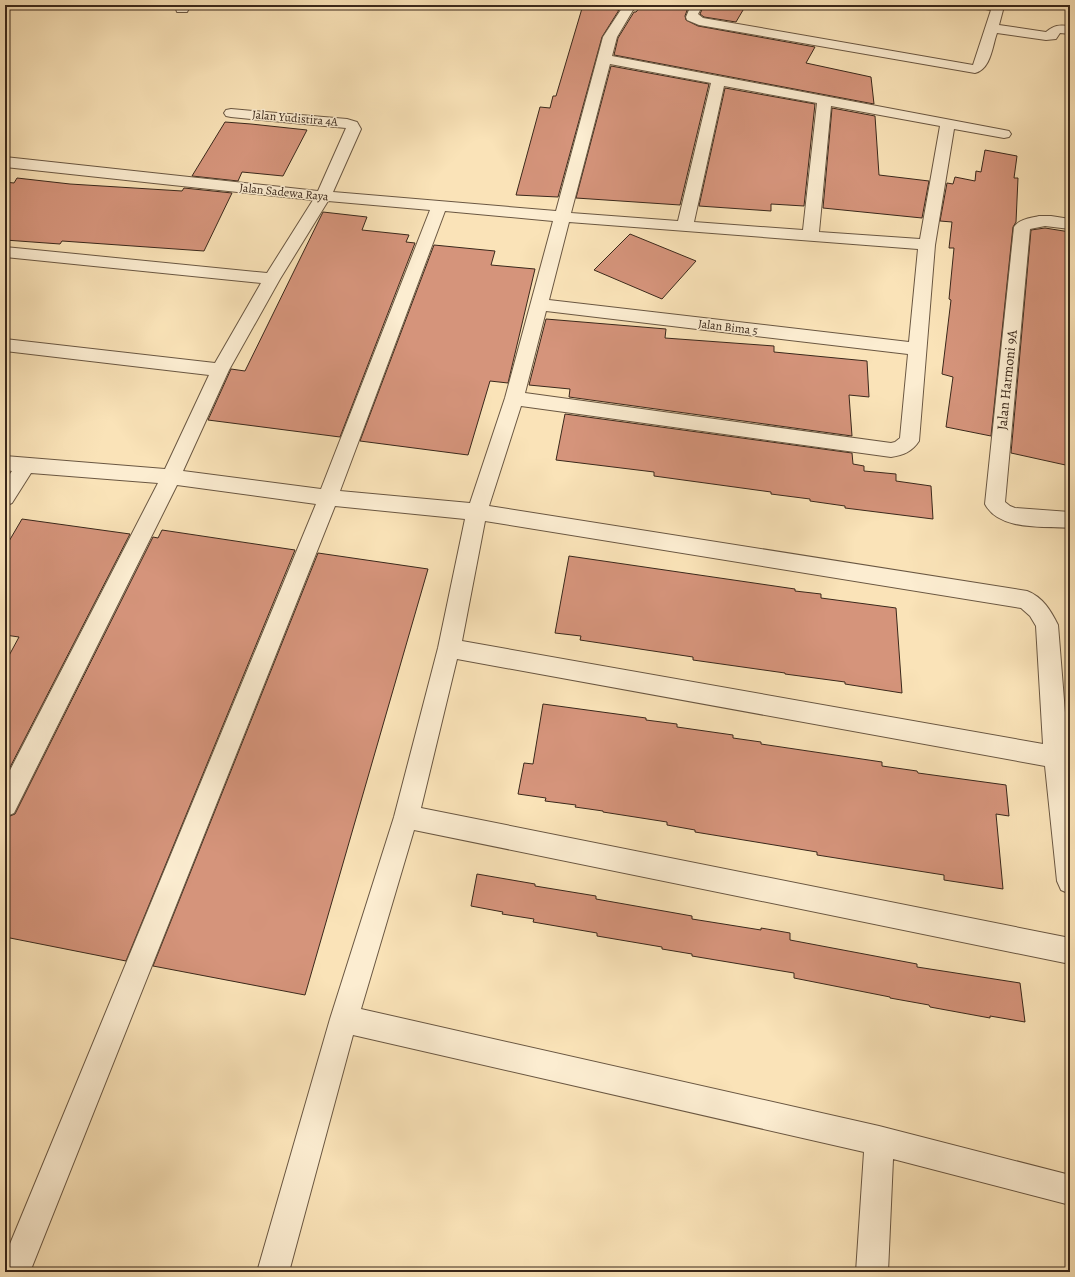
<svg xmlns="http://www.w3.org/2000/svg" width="1075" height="1277" viewBox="0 0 1075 1277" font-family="Alegreya,serif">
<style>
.building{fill:#d5947b;stroke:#3a281b}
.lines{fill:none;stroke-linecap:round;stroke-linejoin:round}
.minor-casing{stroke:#6a5742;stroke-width:2}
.minor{fill:#fcedd1;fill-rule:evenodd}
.labels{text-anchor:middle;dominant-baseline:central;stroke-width:3;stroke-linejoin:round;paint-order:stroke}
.far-street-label{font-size:12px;fill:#3a281b;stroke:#fcedd1}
.street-label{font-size:14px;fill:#3a281b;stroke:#fcedd1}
</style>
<rect width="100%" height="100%" fill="#fae3b8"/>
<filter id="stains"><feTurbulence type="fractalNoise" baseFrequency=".005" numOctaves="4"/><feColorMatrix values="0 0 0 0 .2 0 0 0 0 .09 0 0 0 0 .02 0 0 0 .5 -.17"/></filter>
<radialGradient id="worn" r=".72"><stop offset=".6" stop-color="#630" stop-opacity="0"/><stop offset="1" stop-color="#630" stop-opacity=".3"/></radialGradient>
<g class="building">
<path d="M583,5L619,10L602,37L558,197L516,195L540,107L550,108L553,96H556Z"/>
<path d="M642,5H689L685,16L686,20L698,26L815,47L806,63L871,77L874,104L614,55L618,38L634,12H636Z"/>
<path d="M704,5H746L736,22L704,17L700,14Z"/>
<path d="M611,66L709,84L680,205L576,198Z"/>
<path d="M725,88L815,104L804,206L771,204V211L699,206Z"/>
<path d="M832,108L875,116L879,175L929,181L922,218L823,208Z"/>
<path d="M225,122L251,124L307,130L283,176L242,172L238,181L192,176Z"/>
<path d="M985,150L1017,156L1014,178H1018L1016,222L1013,227L991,436L946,427L953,377L942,374L951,300L949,299L954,248H949L952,222L940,221L947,183L953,184L955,177L975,181L976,171L981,172Z"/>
<path d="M17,178L70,184L182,191L184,188L232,193L204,251L62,241L60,244L5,240V182L14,183Z"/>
<path d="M323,212L367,217L362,230L409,235L406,242L415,243L340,437L208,420L231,369L245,371Z"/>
<path d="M1045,228L1070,232V466L1011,453L1031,230Z"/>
<path d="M630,234L696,261L662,299L594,270Z"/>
<path d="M434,245L495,251L491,265L535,269L508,383L490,381L468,455L360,441Z"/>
<path d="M546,319L666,329L665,338L774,346V352L867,361L869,397L849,395L852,436L569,397L570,389L529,385Z"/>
<path d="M565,414L852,453L853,464L864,466V471L896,474V481L931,486L933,519L845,508V506L810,501V499L771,494V492L654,476V472L556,460Z"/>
<path d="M22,519L130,534L5,777V663L19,637L5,635V548Z"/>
<path d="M162,530L295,550L126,961L5,937V818L15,814L153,537L158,538Z"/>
<path d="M318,553L428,569L305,995L153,966Z"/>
<path d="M569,556L795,589V591L821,594V598L896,608L902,693L845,684V682L785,674V673L693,660V657L580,640L581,636L555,633Z"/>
<path d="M543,704L646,718V720L677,724V727L733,735V738L761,742V744L882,762V766L917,771L918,773L1006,785L1009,816L996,814L1003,889L944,880V875L817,855V852L695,832V830L667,825V822L603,812V811L575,807L576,805L545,801L546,798L518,794L524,763L533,764Z"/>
<path d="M477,874L535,884V886L596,896V899L692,916V919L761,930V928L790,933V940L917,964V967L1020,983L1025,1022L990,1016V1018L930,1007L929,1005L890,998V997L794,978V973L692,956V954L662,949V947L597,936V933L533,922L534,919L502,914L503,912L471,906Z"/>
</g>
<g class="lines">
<g class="minor-casing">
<g id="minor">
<path d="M178,5H191L187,12H177L176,9Z"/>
<path d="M624,5H636L617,37L612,56L1004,130L1009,131L1011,134L1009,137L1004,138L954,129L935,245L919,441C912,452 903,455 891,457L521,406L489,506L1027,591C1043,597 1051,611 1058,625L1070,775V894L1061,890L1057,881L1045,766L457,659L421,808L1070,938V964L414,830L361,1009L879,1126L1070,1175V1205L893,1159L888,1272H856L864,1152L353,1035L289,1272H257L330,1019L394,817L438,648L465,519L335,506L30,1272H5V1256L316,504L177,485L14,813L5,817V780L158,483L31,473L12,503L5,506V481L12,471L5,470V456L165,469L209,375L5,351V339L215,363L261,283L5,257V247L267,273L313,200L5,167V157L318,191L346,128L231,117L226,116L224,113L226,110L231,109L347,119L357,122L361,129L333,192L556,211L603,37ZM610,64L711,83L678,221L571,213ZM724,86L817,103L803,230L694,222ZM831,106L940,126L920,239L819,232ZM328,201L430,210L321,489L183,471L229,370L280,279ZM445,211L553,221L505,398L470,503L340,491ZM569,222L918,249L909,342L549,300ZM546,311L908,354L900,438L895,442L891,443L525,393ZM485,521L1021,608L1030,616L1036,626L1043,744L462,641Z"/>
<path d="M691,5H703L698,14L703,18L973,65L991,10L980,8L978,5H1002L1003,10L999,25L1046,32C1055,25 1058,25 1070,26V34L1060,33L1056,39L1046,40L997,33C992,47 991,69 975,73L699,25L687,20L686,17Z"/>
<path d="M1039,216H1051L1070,219V229L1045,226L1030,229L1005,502L1010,506L1015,508L1070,512V528C1044,526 999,531 985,504L1014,227C1019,219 1031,218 1039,216Z"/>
</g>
</g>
<use href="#minor" class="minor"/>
</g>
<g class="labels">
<g class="far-street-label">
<text transform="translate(295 118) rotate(5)">Jalan Yudistira 4A</text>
<text transform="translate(284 192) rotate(6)">Jalan Sadewa Raya</text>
<text transform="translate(728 327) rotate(7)">Jalan Bima 5</text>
</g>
<g class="street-label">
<text transform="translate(1007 380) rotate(-84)">Jalan Harmoni 9A</text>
</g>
</g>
<rect width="1075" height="1277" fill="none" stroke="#fae3b8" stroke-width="20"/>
<rect x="6" y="6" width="1063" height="1265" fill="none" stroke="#3a281b" stroke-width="2"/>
<rect x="10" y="10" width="1055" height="1257" fill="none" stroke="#3a281b"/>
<rect width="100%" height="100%" filter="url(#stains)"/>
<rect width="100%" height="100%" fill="url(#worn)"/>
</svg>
